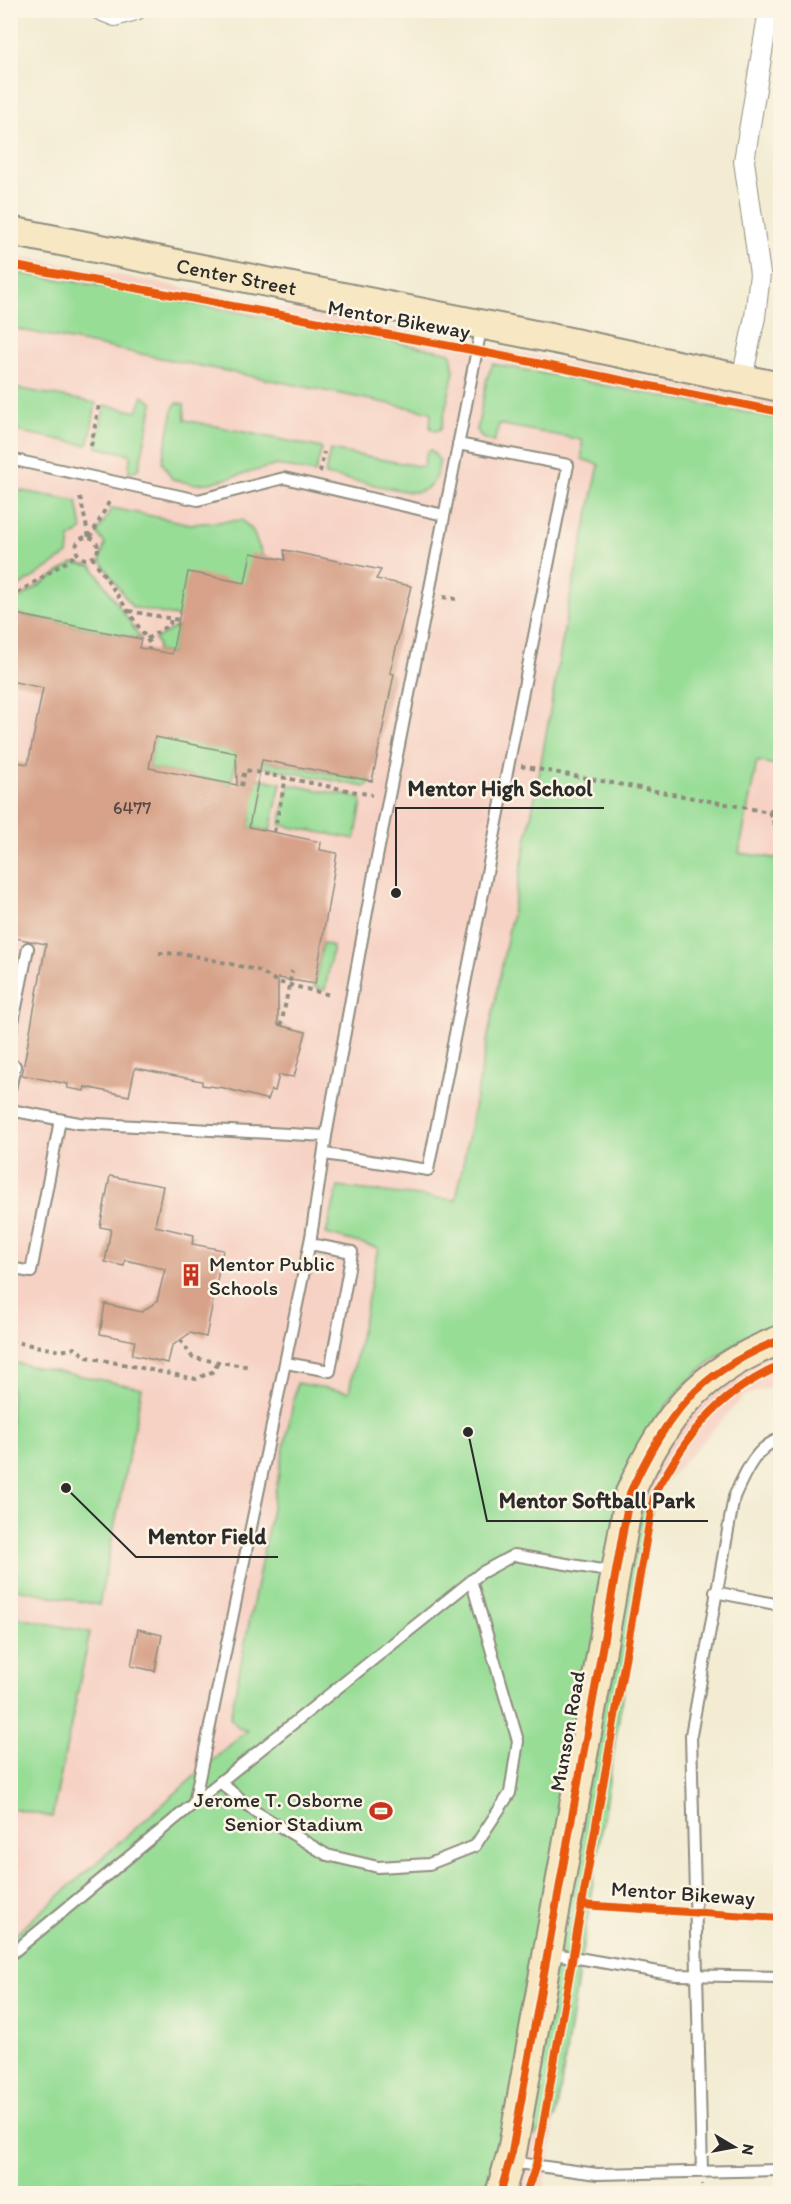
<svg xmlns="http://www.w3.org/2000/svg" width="791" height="2204" viewBox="0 0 791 2204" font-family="Itim,sans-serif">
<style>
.built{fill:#f6d2c4}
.green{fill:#97dd96;stroke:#618460;stroke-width:1.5}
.building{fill:#d7a289;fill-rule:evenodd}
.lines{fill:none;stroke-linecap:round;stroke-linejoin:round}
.lane-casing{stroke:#8f8c7f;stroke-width:14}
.street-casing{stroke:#8f8c7f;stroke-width:22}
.secondary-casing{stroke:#8f8c7f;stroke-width:32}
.path{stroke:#8f8c7f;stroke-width:4;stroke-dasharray:4.5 4.5;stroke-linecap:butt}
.lane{stroke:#fff;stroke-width:10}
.street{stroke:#fff;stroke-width:20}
.secondary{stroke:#f7e8c3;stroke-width:28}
.cycleway-casing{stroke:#fcf5e5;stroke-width:11}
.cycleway{stroke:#e8590c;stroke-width:8}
.labels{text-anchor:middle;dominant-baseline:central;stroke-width:5;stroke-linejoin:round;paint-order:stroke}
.number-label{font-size:18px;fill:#564942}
.street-label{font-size:21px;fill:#2b2b2b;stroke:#fcf5e5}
.poi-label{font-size:21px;fill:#2b2b2b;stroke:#fcf5e5;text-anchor:start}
.leader{fill:none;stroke:#2b2b2b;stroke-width:2}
.callout-dot{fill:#2b2b2b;stroke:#fcf5e5;stroke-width:2}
.callout-label{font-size:22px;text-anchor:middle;font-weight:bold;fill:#2b2b2b;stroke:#fcf5e5;stroke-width:5;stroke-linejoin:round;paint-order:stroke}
</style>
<rect width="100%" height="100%" fill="#fcf5e5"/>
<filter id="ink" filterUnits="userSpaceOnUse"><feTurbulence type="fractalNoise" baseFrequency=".0167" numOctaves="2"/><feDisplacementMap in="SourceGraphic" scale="12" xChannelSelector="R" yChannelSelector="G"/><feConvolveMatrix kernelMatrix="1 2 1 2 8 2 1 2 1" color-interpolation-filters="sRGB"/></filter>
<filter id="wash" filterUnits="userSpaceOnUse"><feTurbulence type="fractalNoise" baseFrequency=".008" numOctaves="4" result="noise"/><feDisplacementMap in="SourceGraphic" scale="24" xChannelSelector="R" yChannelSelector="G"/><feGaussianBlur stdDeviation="1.35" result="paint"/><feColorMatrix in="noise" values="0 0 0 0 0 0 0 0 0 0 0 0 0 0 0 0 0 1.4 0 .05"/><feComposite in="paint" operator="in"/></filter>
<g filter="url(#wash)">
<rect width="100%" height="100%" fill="#f3ecd3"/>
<path class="built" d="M10,254L780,403V1384L744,1396L654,1495L544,2193H11Z"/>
<g class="green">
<path d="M11,272L101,286L446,352L451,354L454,371L441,429L435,431L430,428L431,412L11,328Z"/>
<path d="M493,364L780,419V766L757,761L739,853L780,859V1324C701,1351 636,1424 616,1506L654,1495L556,2117L491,2175L485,2193H11V1938L247,1730L240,1729L230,1718L297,1383L349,1392L378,1248L326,1234L338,1187L456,1200L537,786L568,608L599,465L582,459V440L499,424L494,442L482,438L477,430L487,378Z"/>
<path d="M10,387L96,403L89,443L86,445L11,430Z"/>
<path d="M143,396L153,403L139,468L131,473L129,472L130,454L97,447L96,443L105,405L137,412Z"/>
<path d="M177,403L184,404L185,420L322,448L315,473L277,465L210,483L193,484L172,479L162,462L174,406Z"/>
<path d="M330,450L423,467L427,452L431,450L440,461C436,480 432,493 410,492L325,475Z"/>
<path d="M11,489L77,501L82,530L70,538L68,554L11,592Z"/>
<path d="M112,508L191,524L242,520L252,530L263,556L245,583L179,617L132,607L100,560L105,544L97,533Z"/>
<path d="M73,563L92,566L141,639L11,613V604Z"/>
<path d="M178,626L172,654L157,651L158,644L155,639Z"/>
<path d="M157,726L236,753V756L372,781L365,787L236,761L231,784L149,768Z"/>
<path d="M257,778L281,783L270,831L249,827Z"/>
<path d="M291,785L360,798L362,802L355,839L280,825L288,787Z"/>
<path d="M323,943L333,946L325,990L314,987Z"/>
<path d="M11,1362L142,1388L99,1605L11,1588Z"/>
<path d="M10,1616L90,1632L52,1817L11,1808Z"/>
</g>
<g id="blocks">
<g class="building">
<path d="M284,550L381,570L376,579L411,586L390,673L394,674L372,781L262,760L249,827L321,842L320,850L337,853L315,984L278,978V1025L306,1032L294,1077L279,1075L275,1091L271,1090L268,1100L224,1088L202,1085V1081L135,1068L129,1096L85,1087L84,1091L67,1088L68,1084L22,1075L46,944L10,937V761L28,764L43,688L10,681V613L141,639L139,648L172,654L188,572L245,583L251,553L285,560ZM155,737L236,753L237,785L149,768Z"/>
<path d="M110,1176L163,1186L155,1226L194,1235L192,1244L223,1250L206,1337L190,1333L172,1346L168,1363L132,1355L135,1341L100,1334L105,1304L142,1312L157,1301L165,1269L125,1260L124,1266L105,1262L111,1229L100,1227Z"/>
<path d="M138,1629L162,1635L155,1671L131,1666Z"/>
</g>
</g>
</g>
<g filter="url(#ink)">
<use href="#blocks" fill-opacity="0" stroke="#8f8c7f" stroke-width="1.5"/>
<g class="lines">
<g class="lane-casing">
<g id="lane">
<path d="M10,459L198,500L284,478L444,515"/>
<path d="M10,1037L28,948"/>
<path d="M10,1065L15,1066L10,1089"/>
<path d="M10,1110L79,1123L326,1136"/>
<path d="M325,1154L428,1170L568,465L458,444"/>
<path d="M10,1268L31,1272L60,1120"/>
<path d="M286,1363L330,1371L352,1252L310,1244"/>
<path d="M715,1592L780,1605"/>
<path d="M220,1782L256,1812L327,1855L378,1867L429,1864L475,1846L510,1793L518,1741L471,1580"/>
<path d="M194,1803L311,1237L326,1136L377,857L482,324"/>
<path d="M549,1953L676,1975L780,1977"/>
<path d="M10,1955L210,1790L481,1573L514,1555L613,1572"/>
<path d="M510,2162L597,2174L780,2170"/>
<path d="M702,2171L691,1735L734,1497C744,1475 755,1447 780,1439"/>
</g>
</g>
<g class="street-casing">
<g id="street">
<path d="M100,10L115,16L136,10"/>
<path d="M742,379L755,317L760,274L744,161L769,10"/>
</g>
</g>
<g class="secondary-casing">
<g id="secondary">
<path id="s1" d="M10,231L560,340L780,387"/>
<path d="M500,2194L512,2152L630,1493C665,1415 700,1371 780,1340"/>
</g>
</g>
<g class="path">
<path d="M91,446L99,405"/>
<path d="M320,472L324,452"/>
<path d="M80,497L89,537"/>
<circle cx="87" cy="548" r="11"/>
<path d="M90,538L109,502"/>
<path d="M92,557L150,644L149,650"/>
<path d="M443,597L456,599"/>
<path d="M10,598L78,554"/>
<path d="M129,611L179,620"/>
<path d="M147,639L170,624L171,619"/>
<path d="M521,766L769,812"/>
<path d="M241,786L245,770L372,795"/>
<path d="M769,812L780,837"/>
<path d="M769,812L780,802"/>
<path d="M274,832L286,778"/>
<path d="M159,953L186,954L257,970L278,982L330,995"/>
<path d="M281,1026L292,971"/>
<path d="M180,1340L193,1358L251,1367"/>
<path d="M10,1341L61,1351L75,1348L87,1357L196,1379L214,1371L218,1362"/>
<path d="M702,2194V2184"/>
</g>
<use href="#lane" class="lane"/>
<use href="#street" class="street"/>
<use href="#secondary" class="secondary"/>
<g class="cycleway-casing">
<g id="cycleway">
<path d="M10,265L477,351L780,412"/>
<path d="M582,1905L780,1918"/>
<path d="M500,2194L512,2152L630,1493C665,1415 700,1371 780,1340"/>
<path d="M526,2194L536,2165L654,1495C688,1435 714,1395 780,1366"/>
</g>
</g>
<use href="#cycleway" class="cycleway"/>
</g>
</g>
<defs>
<g id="building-bare" transform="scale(1.8)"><path d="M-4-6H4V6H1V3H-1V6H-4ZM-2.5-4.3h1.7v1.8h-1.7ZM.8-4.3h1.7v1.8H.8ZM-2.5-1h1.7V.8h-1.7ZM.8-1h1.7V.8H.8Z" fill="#c8321e" stroke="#fcf5e5" stroke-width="2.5" paint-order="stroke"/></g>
<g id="stadium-bare" transform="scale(1.8)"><path d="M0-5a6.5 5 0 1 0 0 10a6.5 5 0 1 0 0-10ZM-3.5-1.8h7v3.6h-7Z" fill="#c8321e" stroke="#fcf5e5" stroke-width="2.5" paint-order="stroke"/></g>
</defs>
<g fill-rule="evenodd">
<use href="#building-bare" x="191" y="1275"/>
<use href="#stadium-bare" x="381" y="1811"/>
</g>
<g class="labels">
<g class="number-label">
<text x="132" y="808">6477</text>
</g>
<g class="street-label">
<text stroke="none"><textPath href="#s1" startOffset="231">Center Street</textPath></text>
<text transform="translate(399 319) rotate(10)">Mentor Bikeway</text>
<text transform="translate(567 1731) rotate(-80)">Munson Road</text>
<text transform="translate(683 1893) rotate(4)">Mentor Bikeway</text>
</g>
<g class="poi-label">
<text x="209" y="1263">Mentor Public<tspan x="209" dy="24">Schools</tspan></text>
<text x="363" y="1799" text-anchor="end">Jerome T. Osborne<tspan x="363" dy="24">Senior Stadium</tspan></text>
</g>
</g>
<path class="leader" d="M396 893L396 808H604M468 1432L487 1521H708M66 1488L136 1557H278"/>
<g class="callout-dot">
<circle cx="396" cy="893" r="6"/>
<circle cx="468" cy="1432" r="6"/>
<circle cx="66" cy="1488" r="6"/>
</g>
<g class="callout-label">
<text x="500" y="796">Mentor High School</text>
<text x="597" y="1508">Mentor Softball Park</text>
<text x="207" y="1544">Mentor Field</text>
</g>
<rect width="791" height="2204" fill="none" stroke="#fcf5e5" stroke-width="36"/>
<g transform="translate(734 2147) rotate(100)" stroke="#fcf5e5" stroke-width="4.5" paint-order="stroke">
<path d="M0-4.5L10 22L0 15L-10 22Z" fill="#2b2b2b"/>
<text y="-9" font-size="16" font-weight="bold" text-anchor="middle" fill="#2b2b2b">N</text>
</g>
</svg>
